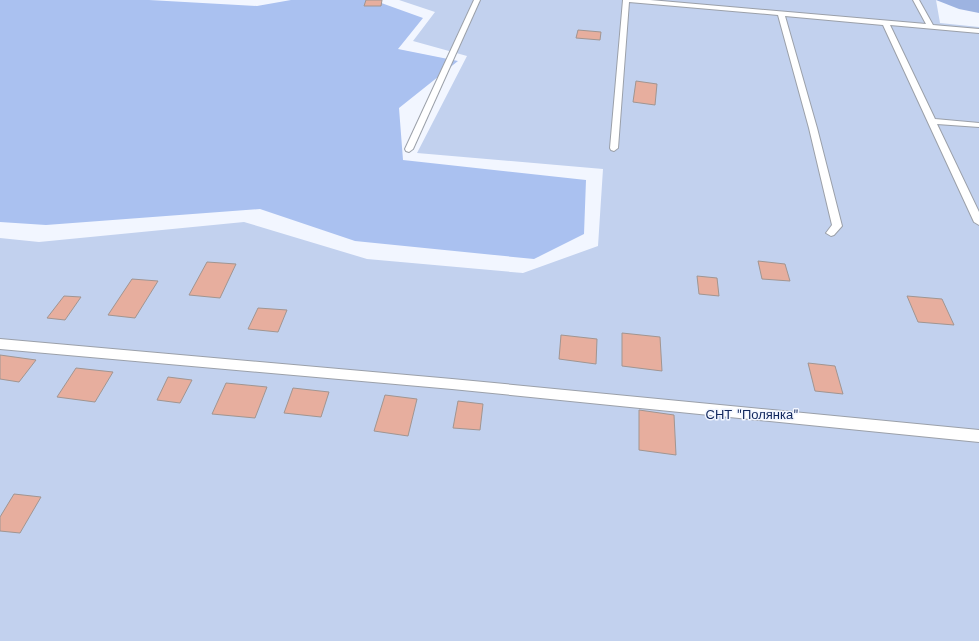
<svg xmlns="http://www.w3.org/2000/svg" width="979" height="641" viewBox="0 0 979 641" font-family="'Work Sans',sans-serif">
<style>
.green{fill:#c2d1ee}
.forest{fill:#aac1f0}
.water{fill:#9db3e1}
.building{fill:#e7ae9e;stroke:#a19591}
.lines{fill:none;stroke-linecap:round;stroke-linejoin:round}
.lane-casing{stroke:#9ba0a9;stroke-width:2}
.lane{fill:#fff;fill-rule:evenodd}
.labels{text-anchor:middle;dominant-baseline:central;stroke-width:3;stroke-linejoin:round;paint-order:stroke}
.park-label{font-size:13px;fill:#11275d;stroke:#f2f6ff}
</style>
<rect width="100%" height="100%" fill="#f2f6ff"/>
<path class="green" d="M399,0H936L940,23L979,27V641H0V238L39,242L244,222L367,259L523,273L598,246L603,169L417,153L467,56L413,41L435,12Z"/>
<path class="forest" d="M0,0H149L257,6L291,0H373L423,18L398,49L458,61L399,108L403,160L586,180L584,234L534,259L355,241L260,209L46,225L0,222Z"/>
<path class="water" d="M936,0H979V13L959,9Z"/>
<g class="building">
<path d="M366,0H382L381,6H364Z"/>
<path d="M578,30L601,32L600,40L576,38Z"/>
<path d="M636,81L657,84L655,105L633,102Z"/>
<path d="M758,261L785,264L790,281L762,279Z"/>
<path d="M207,262L236,264L220,298L189,295Z"/>
<path d="M697,276L717,278L719,296L699,294Z"/>
<path d="M132,279L158,281L135,318L108,315Z"/>
<path d="M64,296L81,297L65,320L47,318Z"/>
<path d="M907,296L942,299L954,325L918,322Z"/>
<path d="M258,308L287,310L278,332L248,329Z"/>
<path d="M622,333L660,337L662,371L622,366Z"/>
<path d="M561,335L597,339L596,364L559,359Z"/>
<path d="M0,355L36,360L19,382L0,379Z"/>
<path d="M808,363L835,366L843,394L815,391Z"/>
<path d="M76,368L113,372L95,402L57,397Z"/>
<path d="M168,377L192,380L180,403L157,400Z"/>
<path d="M226,383L267,387L255,418L212,414Z"/>
<path d="M293,388L329,392L321,417L284,413Z"/>
<path d="M385,395L417,399L408,436L374,431Z"/>
<path d="M458,401L483,404L480,430L453,428Z"/>
<path d="M639,410L674,415L676,455L639,450Z"/>
<path d="M14,494L41,497L20,533L0,531V517Z"/>
</g>
<g class="lines">
<g class="lane-casing">
<g id="lane">
<path d="M474,0H480L413,149L409,152L406,151L405,149Z"/>
<path d="M623,0H650L926,24L913,0H919L933,25L979,29V33L890,25L935,119L979,123V127L937,124L979,212V225L974,222L883,25L785,16L817,128L842,226L834,235L831,236L826,233L832,225L809,128L778,15L629,2L618,148L614,151L611,150L610,148Z"/>
<path d="M0,339L452,379L979,430V442L452,389L0,349Z"/>
</g>
</g>
<use href="#lane" class="lane"/>
</g>
<g class="labels">
<g class="park-label">
<text x="752" y="414">СНТ "Полянка"</text>
</g>
</g>
</svg>
